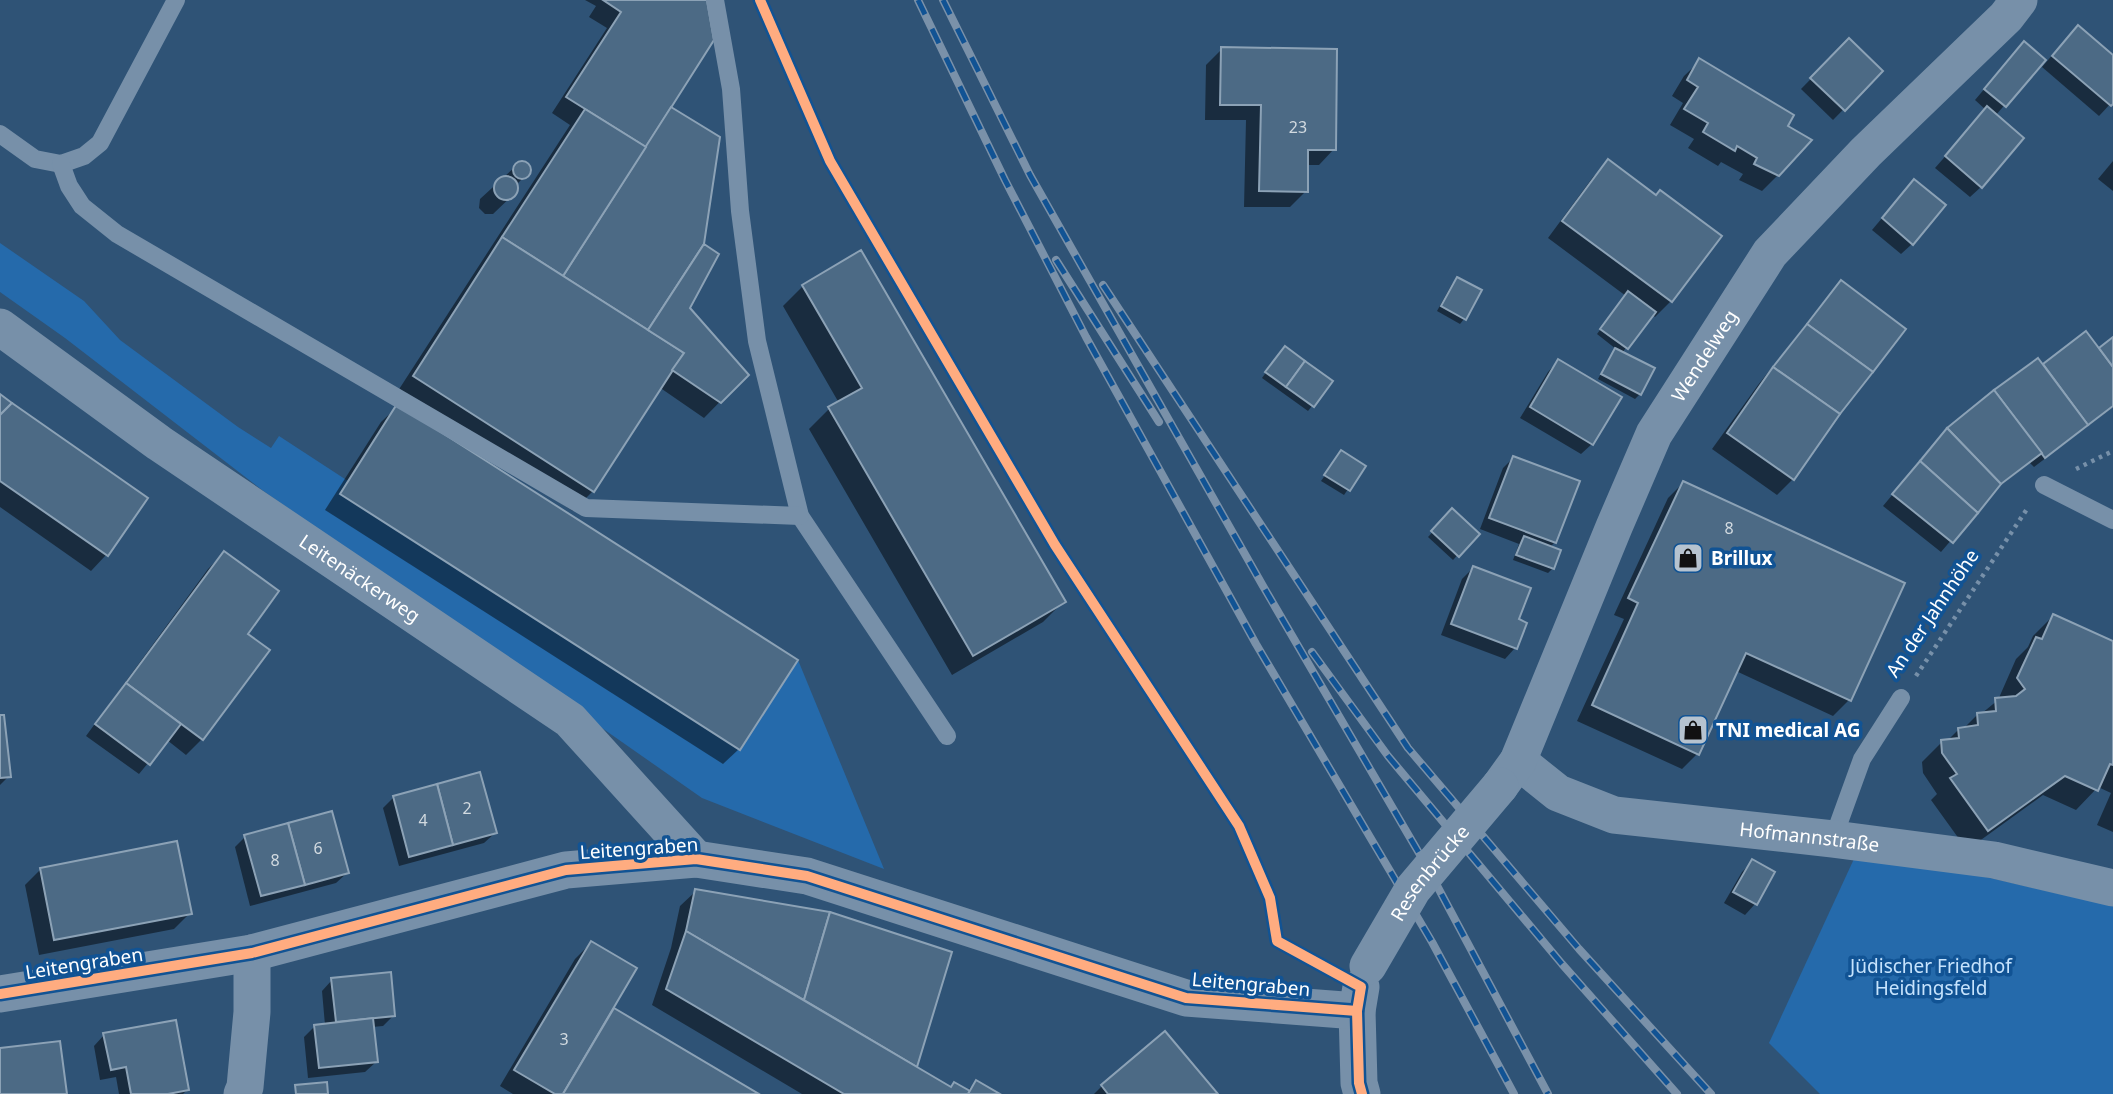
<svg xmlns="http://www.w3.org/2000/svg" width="2113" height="1094" viewBox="0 0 2113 1094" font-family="'Noto Sans',sans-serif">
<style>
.green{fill:#256aab}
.shadow{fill:#0007}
.building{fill:#4c6a85;stroke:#8ca2b6;stroke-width:2}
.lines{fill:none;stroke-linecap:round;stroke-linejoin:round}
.path{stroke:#7790a9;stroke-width:4.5;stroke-dasharray:3.5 5;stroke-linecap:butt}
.lane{stroke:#7790a9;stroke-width:18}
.street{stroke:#7790a9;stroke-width:37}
.rail-casing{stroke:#7a91a9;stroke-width:8}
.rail{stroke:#115394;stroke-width:5;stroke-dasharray:16;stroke-linecap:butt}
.street-bridge{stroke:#7790a9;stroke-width:37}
.cycleway-casing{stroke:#115394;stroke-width:15}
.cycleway{stroke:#ffac80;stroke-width:10}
.labels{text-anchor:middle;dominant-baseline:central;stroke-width:7;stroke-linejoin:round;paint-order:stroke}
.number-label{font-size:16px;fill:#d2dae0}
.street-label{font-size:19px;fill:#fff;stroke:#115394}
.poi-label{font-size:19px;font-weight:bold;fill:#fff;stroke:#115394;text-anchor:start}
.park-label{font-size:19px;fill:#c6e3fd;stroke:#115394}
</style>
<rect width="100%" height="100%" fill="#2f5376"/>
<g class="green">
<path d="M0,243L84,301L120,340L238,427L271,448L279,436L348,481L340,494L740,749L798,660L884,869L702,798L262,490L65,338L0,292Z"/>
<path d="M1859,848L2113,906V1094H1820L1769,1043Z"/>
</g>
<g class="shadow">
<path d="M585,0H703L664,115L688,308L746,375L704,418L659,387L593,491L573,511L394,397L570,125L552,113L607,28L589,17L596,6Z"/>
<path d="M2067,38L2113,57V101L2099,116L2042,67Z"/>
<path d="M1849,40L1881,71L1833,120L1801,89Z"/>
<path d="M1222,49L1334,149L1319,165H1306V191L1290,207H1244L1246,120H1205L1206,65Z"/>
<path d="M2014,54L2044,60L1995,116L1981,187L1970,197L1935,168L1986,110L1975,100Z"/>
<path d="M1700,61L1785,126L1778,175L1762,191L1739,180L1743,174L1721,162L1718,166L1688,148L1694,139L1670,125L1683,103L1672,96L1684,76Z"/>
<path d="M2113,161V191L2098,179Z"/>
<path d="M1608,162L1656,197L1719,236L1671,301L1655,317L1652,314L1622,353L1640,394L1635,399L1598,379L1611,355L1616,349L1597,334L1626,296L1548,238L1593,177Z"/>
<path d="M523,163L528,166V173L516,185L515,193L493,214H485L479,208L480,199L517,165Z"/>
<path d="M1904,192L1912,244L1901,254L1872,230Z"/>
<path d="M1457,279L1464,319L1460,324L1437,311L1452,284Z"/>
<path d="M1841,282L1839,413L1793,479L1777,495L1712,449L1758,385L1831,293Z"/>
<path d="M803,286L1063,602L1043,622L952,675L809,429L829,409L839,403L783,306Z"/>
<path d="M2085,334L2099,351L2113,340V407L2034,467L2030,463L1994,490L1941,552L1883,506L1937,441Z"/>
<path d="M1280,353L1331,382L1308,411L1262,378Z"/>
<path d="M1558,361L1592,444L1581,454L1520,418L1548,372Z"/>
<path d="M0,395L146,499L106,555L91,571L0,507Z"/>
<path d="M397,407L739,749L723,764L325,510L381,422Z"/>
<path d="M1341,453L1363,467L1344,495L1321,481Z"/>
<path d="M1513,458L1555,542L1550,547L1553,568L1548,573L1513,560L1519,544L1480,529L1503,468Z"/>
<path d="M1683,483L1903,584L1849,700L1833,716L1736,671L1698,753L1682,769L1577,721L1624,619L1614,615L1668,498Z"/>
<path d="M1452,511L1477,534L1453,560L1428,537Z"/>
<path d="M224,553L245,634L202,739L186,755L167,740L139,774L86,736L208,569Z"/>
<path d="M1473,568L1517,620L1515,648L1505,659L1441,635L1462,579Z"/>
<path d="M2053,616L2113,643V832L2097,825L2111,793L2098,787L2076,810L2043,795L1967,850L1931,800L1937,794L1923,773L1922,762L1942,742L1947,741L1958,730L1963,729L1978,714H1981L1998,700L2016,659L2028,647L2033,636Z"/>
<path d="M0,717L9,776L0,785Z"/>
<path d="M394,797L495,833L484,843L399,866L383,808Z"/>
<path d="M245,837L347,873L336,883L250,906L235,847Z"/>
<path d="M1753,861L1773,873L1755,904L1745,915L1724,903L1742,872Z"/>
<path d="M41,869L190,913L174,929L39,955L25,885Z"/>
<path d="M696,891L829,914L915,1067L950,1088L967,1091L976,1082L996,1094H802L652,1005L671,948L680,906Z"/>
<path d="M591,943L609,1016L614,1010L756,1094H513L500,1086L575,959Z"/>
<path d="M332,980L393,1016L383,1026L372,1027L376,1062L365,1072L308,1078L304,1037L315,1026L325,1025L322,991Z"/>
<path d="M104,1035L187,1090L183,1094H119L116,1077L100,1080L94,1046Z"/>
<path d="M1102,1086L1215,1094H1094Z"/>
</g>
<g class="building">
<path d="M603,0H707L714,40L646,147L566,97L621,12Z"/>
<path d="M2078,25L2113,55V104L2111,106L2052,56Z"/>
<path d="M1849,38L1883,71L1845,111L1810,78Z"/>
<path d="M2024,41L2046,60L2006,107L1984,89Z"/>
<path d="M1221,47L1337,49L1336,150H1308V192L1259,191L1261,105H1220Z"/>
<path d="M1699,58L1794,115L1788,126L1812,140L1779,176L1754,164L1757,158L1737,146L1735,151L1703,132L1708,123L1684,109L1698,87L1687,80Z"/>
<path d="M1987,106L2024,138L1982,188L1945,156Z"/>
<path d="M671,107L720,137L704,244L648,330L563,276Z"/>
<path d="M585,109L646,147L563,276L502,237Z"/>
<path d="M1608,159L1656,195L1660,190L1722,236L1672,302L1562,221Z"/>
<circle cx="522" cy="170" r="9"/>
<circle cx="506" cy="188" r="12"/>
<path d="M1914,179L1946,205L1913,245L1882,218Z"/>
<path d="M502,237L684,353L594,492L413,376Z"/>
<path d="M704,244L719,254L690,308L749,375L721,403L672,370L684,353L648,330Z"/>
<path d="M861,250L1066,602L973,656L828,407L862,388L802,285Z"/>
<path d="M1457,277L1482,290L1466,320L1441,306Z"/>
<path d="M1841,280L1906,329L1873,372L1807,324Z"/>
<path d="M1628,291L1656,312L1628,349L1600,329Z"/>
<path d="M1807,324L1873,372L1840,414L1773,367Z"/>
<path d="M2086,331L2113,367V406L2088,425L2043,364Z"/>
<path d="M2113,337V367L2099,348Z"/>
<path d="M1285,346L1305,361L1286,387L1265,372Z"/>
<path d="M1615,348L1655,368L1641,395L1601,374Z"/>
<path d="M2038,358L2088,425L2045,458L1994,390Z"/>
<path d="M1558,359L1622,397L1593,445L1530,407Z"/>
<path d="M1305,361L1333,381L1314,407L1286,387Z"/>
<path d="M1773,367L1840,414L1794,480L1727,433Z"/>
<path d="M1994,390L2042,453L2001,484L1947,428Z"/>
<path d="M0,394L12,403L0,415Z"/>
<path d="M12,403L148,498L108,556L0,481V415Z"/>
<path d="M397,404L798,660L740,750L340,494Z"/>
<path d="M1947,428L2001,484L1978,513L1920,461Z"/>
<path d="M1341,450L1366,466L1350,491L1324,475Z"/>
<path d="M1513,456L1580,481L1556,543L1489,518Z"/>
<path d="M1920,461L1978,513L1953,543L1892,494Z"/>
<path d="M1683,481L1905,583L1851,701L1746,653L1699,755L1592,705L1638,603L1628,598Z"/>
<path d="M1452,508L1480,534L1459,557L1431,531Z"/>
<path d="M1524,536L1561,550L1554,569L1516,555Z"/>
<path d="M224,551L279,591L248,634L270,650L203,740L126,683Z"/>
<path d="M1473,566L1531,588L1519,619L1527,623L1517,649L1451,624Z"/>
<path d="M2053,614L2113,641V765L2110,764L2098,791L2065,776L1988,831L1950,778L1957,774L1942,753L1941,740L1959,738L1958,728L1978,725L1977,713L1996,711L1995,698L2016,696L2025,689L2017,678L2036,637L2042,639Z"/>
<path d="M126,683L181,724L150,765L95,724Z"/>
<path d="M0,715H4L11,777L0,778Z"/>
<path d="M480,772L497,833L453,845L437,784Z"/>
<path d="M437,784L453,845L409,857L393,796Z"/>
<path d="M332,811L349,873L305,885L288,823Z"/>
<path d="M288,823L305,885L261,896L244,835Z"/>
<path d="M177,841L192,914L54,940L40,868Z"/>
<path d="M1752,859L1775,872L1757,905L1733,892Z"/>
<path d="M695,889L830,912L804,1000L686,931Z"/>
<path d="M830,912L952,952L917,1067L804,1000Z"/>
<path d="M686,931L951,1087L954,1082L970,1091L968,1094H844L666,989Z"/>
<path d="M591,941L637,968L563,1094H555L514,1070Z"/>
<path d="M391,972L395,1016L336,1022L331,978Z"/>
<path d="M614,1008L759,1094H563Z"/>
<path d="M373,1018L378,1062L319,1068L314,1025Z"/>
<path d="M176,1020L189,1090L168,1094H131L126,1067L111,1070L103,1033Z"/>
<path d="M1165,1031L1218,1094H1108L1101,1085Z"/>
<path d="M60,1041L67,1094H0V1048Z"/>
<path d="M976,1080L1000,1094H968Z"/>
<path d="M327,1082L328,1094H296L295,1085Z"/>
</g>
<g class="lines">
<g class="path">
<path d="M2076,469L2113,451"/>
<path d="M1916,676L2029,506"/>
</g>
<g class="lane">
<path d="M715,0L731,89L740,211L757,341L800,516L947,736"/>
<path d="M0,134L35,159L61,164L84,156L100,143L176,0"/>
<path d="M61,164L69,186L82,206L117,234L586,508L800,516"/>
<path d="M2044,485L2113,520"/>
<path d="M1833,839L1862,759L1901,698"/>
</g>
<g class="street">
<path id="s1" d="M0,327L159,443L570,720L696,859"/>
<path id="s2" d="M1518,761L1558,793L1614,815L1833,839L1994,860L2113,888"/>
<path id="s3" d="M1500,786L1518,761L1614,527L1654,434L1770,253L1866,152L2006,17L2019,0"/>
<path d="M1361,987L1357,1011L1359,1083L1362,1094"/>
<path d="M0,994L252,953L566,870L696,859L807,876L1186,998L1357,1011"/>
<path d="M242,1094L245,1087L252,1012V953"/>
</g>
<g class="rail-casing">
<g id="rail">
<path d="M918,0L1005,180L1086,337L1256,644L1432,942L1514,1094"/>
<path d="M943,0L1030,175L1263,586L1426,865L1548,1094"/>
<path d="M1056,260L1159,422"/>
<path d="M1103,285L1408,748L1579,949L1711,1094"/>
<path d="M1312,652L1388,756L1562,964L1677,1094"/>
</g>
</g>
<use href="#rail" class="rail"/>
<path class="street-bridge" id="s4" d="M1368,966L1413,889L1500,786"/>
<g class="cycleway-casing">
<g id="cycleway">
<path d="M760,0L830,161L1055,545L1239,826L1270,898L1277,941L1361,987L1357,1011L1359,1083L1362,1094"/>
<path d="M0,994L252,953L566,870L696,859L807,876L1186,998L1357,1011"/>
</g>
</g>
<use href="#cycleway" class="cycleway"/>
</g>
<defs>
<g id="shop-square" transform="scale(1.575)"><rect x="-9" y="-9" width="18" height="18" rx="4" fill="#b6c3cf" stroke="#115394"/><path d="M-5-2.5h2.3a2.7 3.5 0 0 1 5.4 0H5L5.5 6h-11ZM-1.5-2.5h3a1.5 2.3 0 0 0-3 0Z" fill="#111"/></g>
</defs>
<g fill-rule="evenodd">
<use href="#shop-square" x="1688" y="558"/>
<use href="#shop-square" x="1693" y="730"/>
</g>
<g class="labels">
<g class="number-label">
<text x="1298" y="127">23</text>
<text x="1729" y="528">8</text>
<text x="467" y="808">2</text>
<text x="423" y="820">4</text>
<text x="318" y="848">6</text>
<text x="275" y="860">8</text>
<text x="564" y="1039">3</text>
</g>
<g class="street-label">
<text stroke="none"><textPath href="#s3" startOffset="478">Wendelweg</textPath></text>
<text stroke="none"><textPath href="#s1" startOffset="439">Leitenäckerweg</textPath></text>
<text transform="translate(1932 613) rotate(-56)">An der Jahnhöhe</text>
<text stroke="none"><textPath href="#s2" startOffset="308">Hofmannstraße</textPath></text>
<text transform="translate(639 848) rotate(-4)">Leitengraben</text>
<text stroke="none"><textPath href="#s4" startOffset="112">Resenbrücke</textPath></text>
<text transform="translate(84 963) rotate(-9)">Leitengraben</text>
<text transform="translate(1251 984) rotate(5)">Leitengraben</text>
</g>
<g class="poi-label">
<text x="1711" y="558">Brillux</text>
<text x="1716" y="730">TNI medical AG</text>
</g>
<g class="park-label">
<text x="1931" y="966">Jüdischer Friedhof<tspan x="1931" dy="22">Heidingsfeld</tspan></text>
</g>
</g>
</svg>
